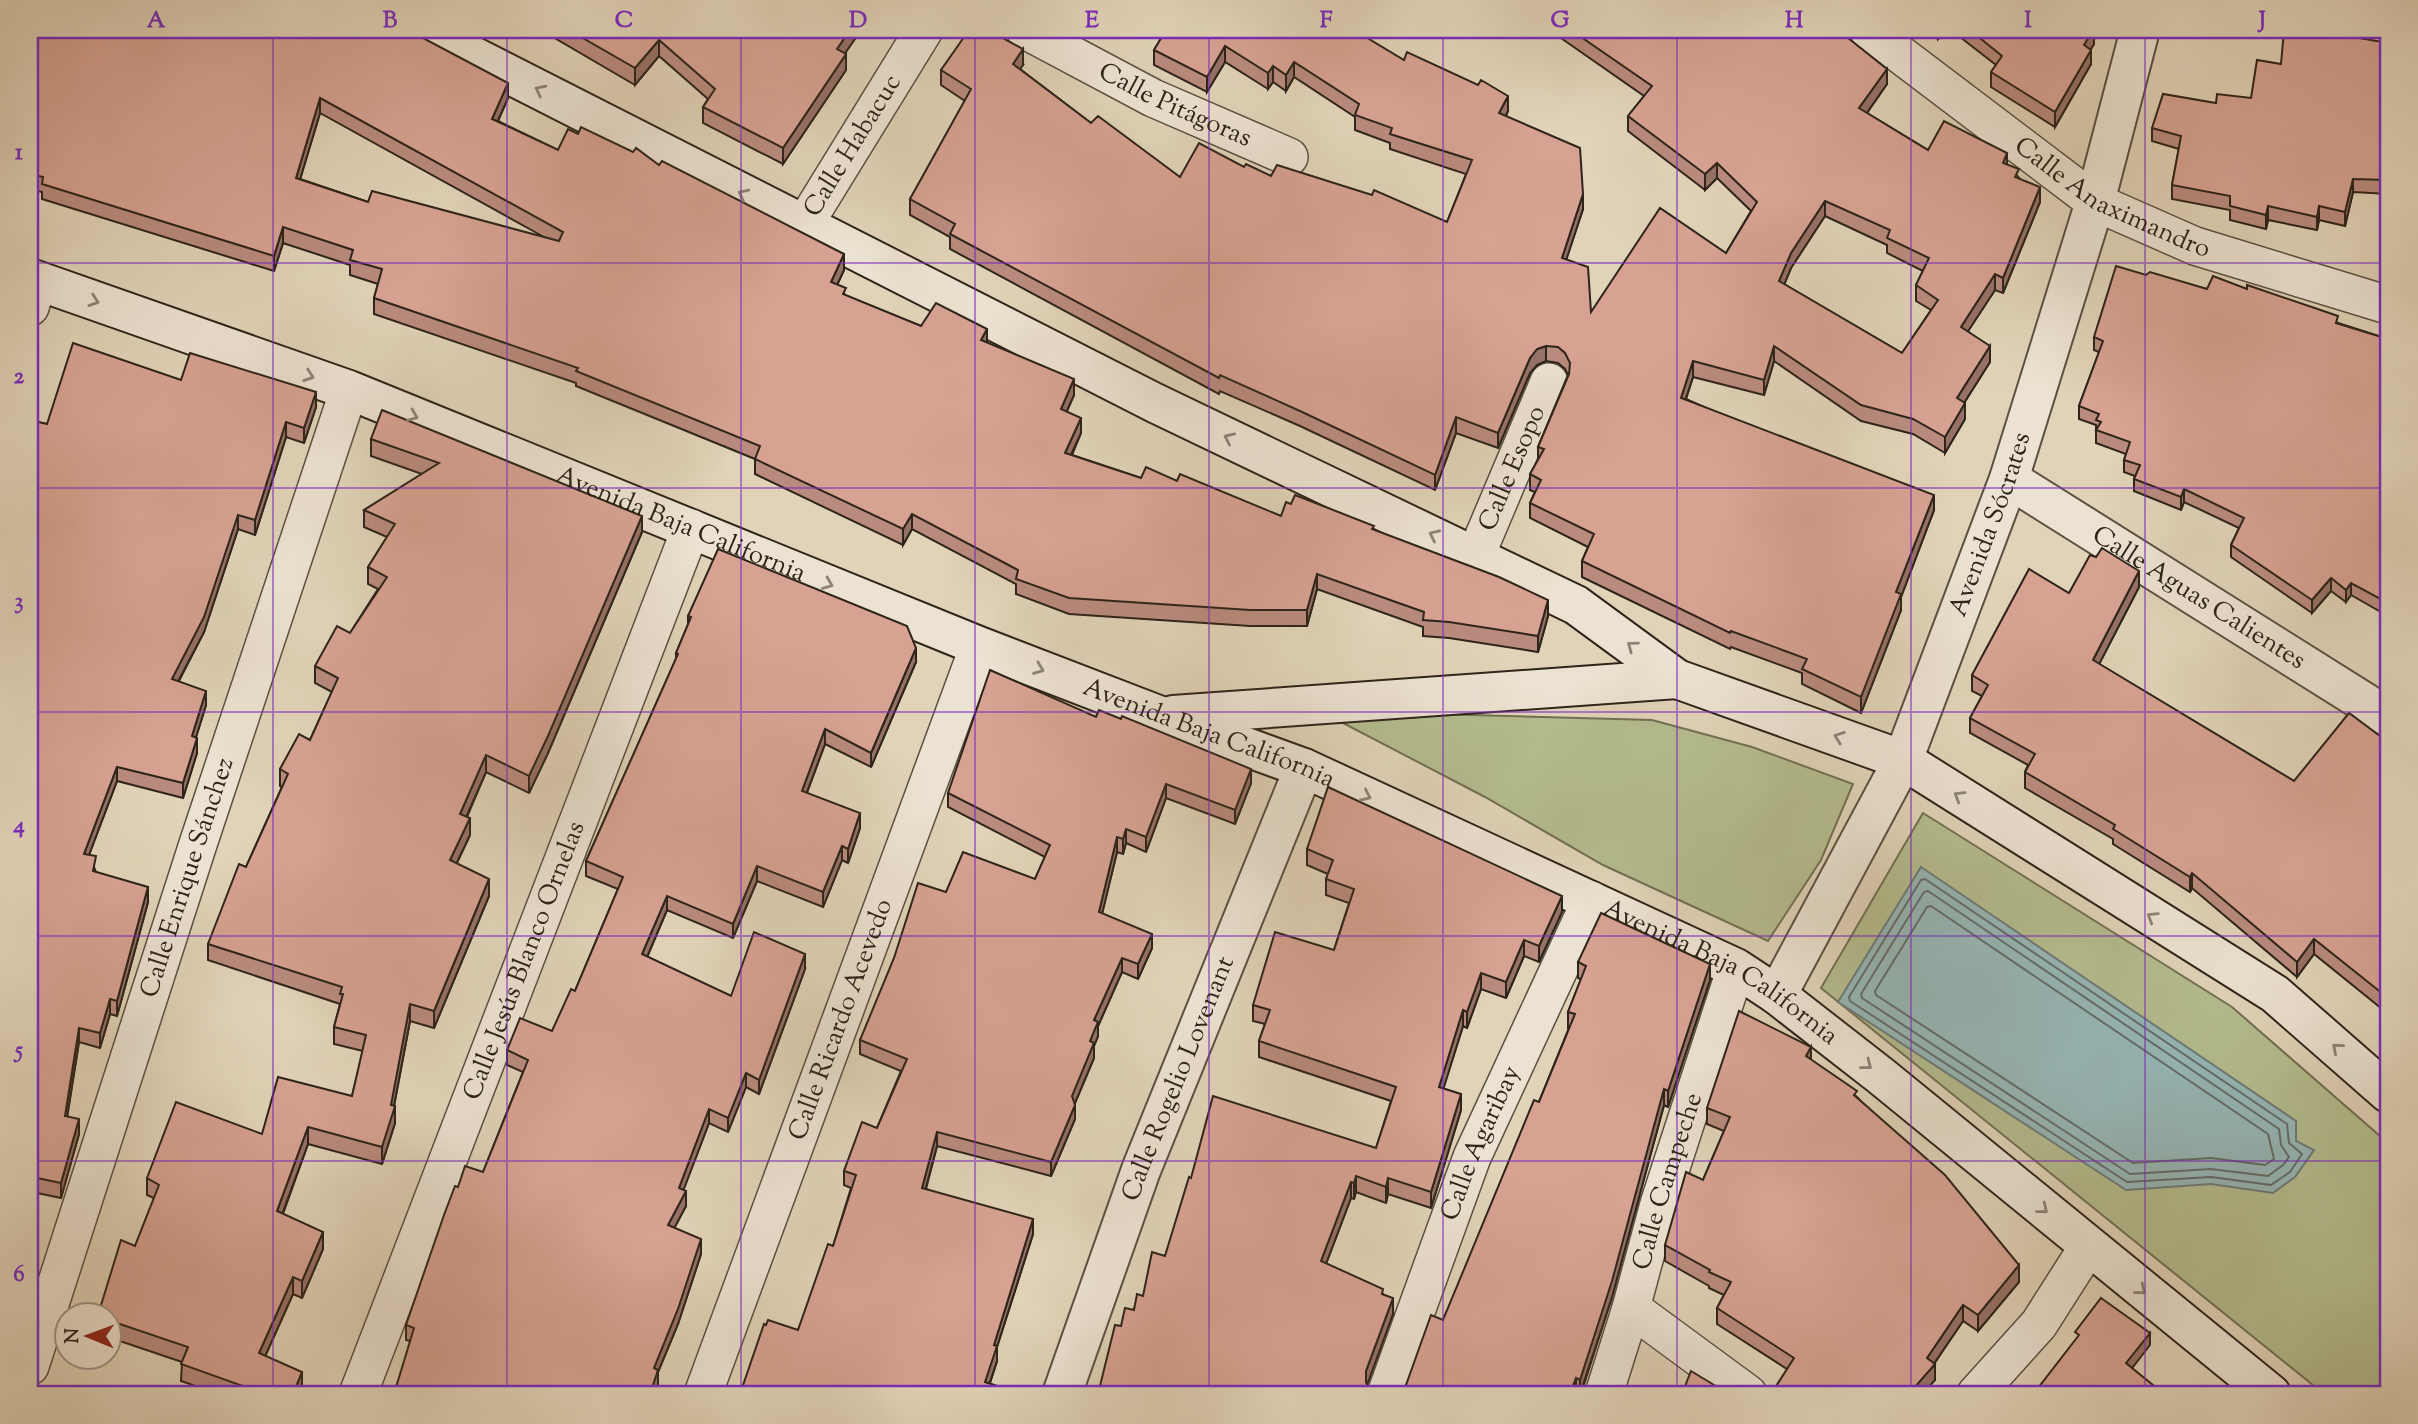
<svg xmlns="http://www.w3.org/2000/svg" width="2418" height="1424" viewBox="0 0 2418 1424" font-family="'Sorts Mill Goudy',serif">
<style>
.green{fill:#b4bc8e;stroke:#717054;stroke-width:2}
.water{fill:#96b6b6;stroke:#6c7c78;stroke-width:2}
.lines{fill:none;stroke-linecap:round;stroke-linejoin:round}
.shore{stroke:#626d68;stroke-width:2}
.minor-casing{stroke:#5b5042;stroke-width:40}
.tertiary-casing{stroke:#5b5042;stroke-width:42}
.secondary-casing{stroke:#2e241a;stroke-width:42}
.minor{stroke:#ece2d1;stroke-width:37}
.tertiary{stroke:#ece2d1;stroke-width:38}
.secondary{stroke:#ece2d1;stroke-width:38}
.wall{fill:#b98b7e;stroke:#2e241a;stroke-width:2;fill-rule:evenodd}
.shaded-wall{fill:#967166;stroke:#2e241a;stroke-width:2}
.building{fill:#d7a292;stroke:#2e241a;stroke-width:2;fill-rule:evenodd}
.oneway{stroke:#8d8376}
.grid{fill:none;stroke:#7b2cbf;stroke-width:2;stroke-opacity:0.55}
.labels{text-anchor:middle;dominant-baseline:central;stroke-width:5;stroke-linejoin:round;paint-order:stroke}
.street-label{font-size:26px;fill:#2e241a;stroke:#ece2d1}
.neatline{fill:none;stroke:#7b2cbf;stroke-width:2.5}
.grid-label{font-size:23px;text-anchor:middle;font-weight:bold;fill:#7b2cbf}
</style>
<rect width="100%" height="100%" fill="#e1d3b8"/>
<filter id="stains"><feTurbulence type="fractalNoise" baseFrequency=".00286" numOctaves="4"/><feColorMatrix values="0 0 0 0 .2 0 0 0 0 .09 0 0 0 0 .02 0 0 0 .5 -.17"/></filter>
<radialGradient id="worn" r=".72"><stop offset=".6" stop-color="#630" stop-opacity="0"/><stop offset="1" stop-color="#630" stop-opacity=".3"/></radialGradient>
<g class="green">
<path d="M1320,711L1652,720L1752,747L1853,784L1821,860L1768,941L1603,865L1485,797Z"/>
<path d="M1923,813L2232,1007L2388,1143V1394H2324L1821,988Z"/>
</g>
<path class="water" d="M1921,867L2296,1121V1141L2314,1150L2295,1177L2273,1193L2211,1184L2126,1190L1838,1002Z"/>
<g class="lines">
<g class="shore">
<path d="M1925,879L2287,1124L2289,1143L2302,1154L2290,1172L2271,1185L2211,1177L2127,1182L1850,1001L1849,997L1921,880Z"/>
<path d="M1928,891L2279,1129L2281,1145L2289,1157L2283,1165L2268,1176L2211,1169L2130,1174L1862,998L1861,994L1924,892Z"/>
<path d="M1931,906L2268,1134L2274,1159L2265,1165L2211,1158L2133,1163L1876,995L1875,991L1927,907Z"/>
</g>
<g class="minor-casing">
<g id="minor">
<path id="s1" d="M1025,30L1153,98L1289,157"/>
<path id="s2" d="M1868,30L2095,202L2195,246L2388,305"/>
<path id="s3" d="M804,225L924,30"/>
<path d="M30,307L38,281"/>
<path id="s4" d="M1476,555L1549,382"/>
<path d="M1631,1308L1748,1394"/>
<path id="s5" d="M30,1366L198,844L349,390"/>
<path id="s6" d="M358,1394L691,528"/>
<path id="s7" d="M703,1394L979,646"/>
<path id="s8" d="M1386,1394L1472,1157L1591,900"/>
<path id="s9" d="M1604,1394L1631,1308L1659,1204L1736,968"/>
<path d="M1976,1394L2039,1324L2088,1247"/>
</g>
</g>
<g class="tertiary-casing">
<g id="tertiary">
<path id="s10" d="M2009,479L2388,717"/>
<path id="s11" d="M1777,995L1903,760L2009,479L2095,202L2140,30"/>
<path id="s12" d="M1062,1394L1141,1170L1304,768"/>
</g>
</g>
<g class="secondary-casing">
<g id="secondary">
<path d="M422,30L1155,403L1576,605L1677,679L1903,760L2275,994L2388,1093"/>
<path id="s13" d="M30,278L349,390L979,646L1161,716L1304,768L1736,968L1777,995L1881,1076L2271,1394"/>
<path d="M1173,715L1677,679"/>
</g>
</g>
<use href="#minor" class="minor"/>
<use href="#tertiary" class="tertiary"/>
<use href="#secondary" class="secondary"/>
</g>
<g class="wall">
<path d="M30,30L508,98L498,121L558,150L578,134L659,165L844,270L837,285L846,296L921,326L987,343L1074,395L1067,411L1081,433L1072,455L1141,478L1177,481L1281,516L1374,529L1548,616L1538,652L1449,638L1423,636V627L1317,589L1307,626H1250L1069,614L1016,594V584L912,529L903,545L755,474V459L576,386V383L374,314V298L378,284L350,275V265L283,243L274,271L42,199V192L30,189ZM320,113L544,237L368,202L300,179Z"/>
<path d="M541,30H861L845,53L846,70L783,164L703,123V107L708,99L659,56L635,85Z"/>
<path d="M1166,30L1404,60L1508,111L1506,116L1583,209L1566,259L1591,312L1726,253L1751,211L1717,178L1705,190L1628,131V116L1644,96L1558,36V30H1818L1887,84L1867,113L1928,150L2007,164L2040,202L2003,293L1995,290L1968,331L1990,362L1964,403L1965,419L1945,453L1913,434L1861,421L1774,361L1764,395L1693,377L1686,399L1934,510L1901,597V610L1861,713L1802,684V673L1731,647L1730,649L1582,577V561L1588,547L1530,518V503L1535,492L1530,490V474L1538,460V447L1568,375L1565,369L1558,363L1546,361L1537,365L1530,373L1498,448L1456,433L1435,490L1300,426L1220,391L1219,394L950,249V237L910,215V199L965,101L941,85V70L1023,65L1020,69L1091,123L1180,177L1244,167L1271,176L1447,222L1466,174L1390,149V143L1355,130V117L1294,77L1286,91L1273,82L1268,89L1225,62L1207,92L1154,65V50ZM1825,216L1887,245V253L1923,271L1916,285V301L1931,310L1902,353L1784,284L1791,268Z"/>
<path d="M1925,30H1946L1938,39Z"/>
<path d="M1951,30H2095L2094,35V44L2091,49V64L2055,127L1991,87V72L1996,65Z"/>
<path d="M2383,30H2388V194L2353,192L2345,226L2319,220L2317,230L2268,220L2266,229L2230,220V210L2172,199V185L2179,149L2152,141V128L2216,103L2251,98L2385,42Z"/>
<path d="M2146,275L2207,289L2338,323L2388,339V616L2351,595L2346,602L2331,591L2312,613L2231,557V545L2239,528L2184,502L2181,510L2134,491V479L2135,476L2124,472V460L2126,454L2096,443V425L2079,419V406L2099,352L2094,350V337Z"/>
<path d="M181,380L316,407L304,443L286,437L255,535L238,529L204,632L179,681L206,705L196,737L197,753L183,798L117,781L89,855L96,872L148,902L117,1016L110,1014L100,1048L79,1042L67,1116L79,1134L61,1198L37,1193L30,1231V421L47,424Z"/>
<path d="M371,439L642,532L548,753L529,793L486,772L467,817L470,835L457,863L489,896L434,1028L410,1021L394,1106L395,1123L382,1164L308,1144L283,1214L323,1249L302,1298L293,1294L265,1356L302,1389L300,1394H219L181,1381L182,1362L108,1337V1315L154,1198L147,1195V1178L262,1134L352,1096L363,1051L334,1044V1027L340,1004L208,960V944L246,867L282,787L280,786V769L310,740L332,692L315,683V666L350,633L378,589L368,584V567L387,537L364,527V510L422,474L371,456Z"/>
<path d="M2096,557L2139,587L2099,664L2294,781L2388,742V1026L2387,1013L2314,954L2297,977L2192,888L2190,892L2113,844V839L2025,788V772L2028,765L1970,733V718L1982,696L1972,691V675L2069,593Z"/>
<path d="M688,616L916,662L871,767L825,744L807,793L860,828L848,863L842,860L823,907L757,881L733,938L667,910L647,957L731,996L805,969L759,1094L746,1087L728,1132L709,1123L683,1190L686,1206L674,1228L701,1254L678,1324L658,1372V1385L410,1341L406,1340V1325L458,1187L483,1172L523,1072L507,1065V1050L552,1031L575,991L618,889L586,876V861L676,659V653L688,625Z"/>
<path d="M1096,717L1251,783L1235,824L1166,798L1146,852L1126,843L1123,854L1117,852L1102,913L1152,948L1138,979L1122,972L1098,1026V1036L1094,1046V1058L1075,1103V1119L1051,1176L937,1146L926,1189L1033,1234L997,1347V1361L990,1383L1001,1394L798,1330L833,1246L851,1188L844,1185V1171L877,1128L901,1071L860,1054V1040L946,892L1035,879L1045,857L948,807V793Z"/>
<path d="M1307,849L1562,912L1539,962L1524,956L1506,998L1481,989L1467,1028L1463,1026L1443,1088L1461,1110L1431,1208L1388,1194L1386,1203L1356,1192L1354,1199L1351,1198L1326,1264L1383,1294L1393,1314L1121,1326L1143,1296L1165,1256L1191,1178L1376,1148L1391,1101L1259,1057V1041L1265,1024L1253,1021V1005L1334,950L1349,903L1326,895V879L1328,874L1307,865Z"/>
<path d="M1578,962L1710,980L1668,1107L1664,1105L1612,1297L1581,1394H1399L1406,1385L1443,1320L1539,1102L1569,1028H1568V1012L1581,979L1578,978Z"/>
<path d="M1811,1060L1857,1097L2019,1282L1978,1331L1963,1321L1934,1364L1935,1380L1787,1369L1717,1324V1308L1724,1295L1709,1288V1286L1665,1261V1245L1703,1180L1724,1131L1707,1124V1108Z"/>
</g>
<g class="shaded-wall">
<path d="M850,30H861L837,65V49Z"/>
<path d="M1938,30H1946L1938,39Z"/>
<path d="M2091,30H2095L2094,35V44L2084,60V45Z"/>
<path d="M659,40V56L635,85V68Z"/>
<path d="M1225,46V62L1207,92V77Z"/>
<path d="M1023,49V65L1013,79V64Z"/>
<path d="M2091,50V64L2055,127V112Z"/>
<path d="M846,54V70L783,164V148Z"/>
<path d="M1294,62V77L1286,91V75Z"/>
<path d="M1273,66V82L1268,89V73Z"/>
<path d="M1887,69V84L1859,124V108Z"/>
<path d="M508,83V98L492,134V119Z"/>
<path d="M1508,96V111L1499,129V113Z"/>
<path d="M320,98V113L296,193V178Z"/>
<path d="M2007,153V169L2003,163Z"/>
<path d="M1717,163V178L1705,190V174Z"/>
<path d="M2353,179V192L2345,226V212Z"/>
<path d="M2040,187V202L2003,293V278Z"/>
<path d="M1583,194V209L1562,273V258Z"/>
<path d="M1825,201V216L1791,268L1779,297V281L1791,253Z"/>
<path d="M2268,206V220L2266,229V215Z"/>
<path d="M2319,206V220L2317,230V217Z"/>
<path d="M283,227V243L274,271V256Z"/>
<path d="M844,254V270L831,298V282Z"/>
<path d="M1995,274V290L1961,342V327Z"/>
<path d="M987,329V345L981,340Z"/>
<path d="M1546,346V361L1537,365L1530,373L1498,448V433L1530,358L1537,349Z"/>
<path d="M1774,346V361L1764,395V380Z"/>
<path d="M1990,346V362L1957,414V398Z"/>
<path d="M1693,361V377L1681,413V398Z"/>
<path d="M1074,379V395L1061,424V409Z"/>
<path d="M316,392V407L304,443V428Z"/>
<path d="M1965,403V419L1945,453V437Z"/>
<path d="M1456,417V433L1435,490V475Z"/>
<path d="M1081,418V433L1065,468V453Z"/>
<path d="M286,422V437L255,535V520Z"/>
<path d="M2184,489V502L2181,510V497Z"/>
<path d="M1934,495V510L1901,597V610L1861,713V697L1896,592Z"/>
<path d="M912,514V529L903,545V529Z"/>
<path d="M238,515V529L204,632L172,693V679Z"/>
<path d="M642,516V532L548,753L529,793V776Z"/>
<path d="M2139,571V587L2093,676V660Z"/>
<path d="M1317,574V589L1307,626V610Z"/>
<path d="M2331,578V591L2312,613V600Z"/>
<path d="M2351,583V595L2346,602V590Z"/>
<path d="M1548,600V616L1538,652V636Z"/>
<path d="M916,648V662L871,767V753Z"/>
<path d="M206,691V705L192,750V736Z"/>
<path d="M825,729V744L802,805V791Z"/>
<path d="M197,738V753L183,798V783Z"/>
<path d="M486,755V772L460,831V814Z"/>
<path d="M117,767V781L84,868V854Z"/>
<path d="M1251,769V783L1235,824V810Z"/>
<path d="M1166,784V798L1146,852V837Z"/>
<path d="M860,813V828L848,863V849Z"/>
<path d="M470,818V835L450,877V860Z"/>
<path d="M1126,829V843L1123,854V839Z"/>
<path d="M1117,837V852L1099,927V912Z"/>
<path d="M842,846V860L823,907V892Z"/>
<path d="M757,866V881L733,938V924Z"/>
<path d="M2192,873V888L2190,892V877Z"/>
<path d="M489,879V896L434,1028V1011Z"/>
<path d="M148,887V902L117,1016V1001Z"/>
<path d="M667,896V910L642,969V954Z"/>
<path d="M1562,896V912L1539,962V946Z"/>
<path d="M1152,934V948L1138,979V964Z"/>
<path d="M2314,939V954L2297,977V962Z"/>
<path d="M1524,940V956L1506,998V982Z"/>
<path d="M805,954V969L759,1094V1080Z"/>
<path d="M1122,958V972L1098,1026V1036L1094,1046V1058L1072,1110V1096L1090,1041L1094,1020Z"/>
<path d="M1710,964V980L1668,1107V1091Z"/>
<path d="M1481,973V989L1467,1028V1012Z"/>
<path d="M110,999V1014L100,1048V1033Z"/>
<path d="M410,1004V1021L392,1116L395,1106V1123L382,1164V1147Z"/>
<path d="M1463,1010V1026L1439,1103V1087Z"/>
<path d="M79,1028V1042L65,1131V1116Z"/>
<path d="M1811,1047V1063L1806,1056Z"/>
<path d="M746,1073V1087L728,1132V1118Z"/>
<path d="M1664,1089V1105L1612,1297L1580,1394V1380Z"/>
<path d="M1461,1094V1110L1431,1208V1192Z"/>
<path d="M1075,1105V1119L1051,1176V1162Z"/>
<path d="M709,1109V1123L679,1202V1188Z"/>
<path d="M79,1119V1134L61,1198V1183Z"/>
<path d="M308,1127V1144L277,1228V1211Z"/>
<path d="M937,1132V1146L922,1202V1188Z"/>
<path d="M1356,1176V1192L1354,1199V1183Z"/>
<path d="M37,1178V1193L30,1231V1216Z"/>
<path d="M1388,1178V1194L1386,1203V1187Z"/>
<path d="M1351,1182V1198L1321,1277V1261Z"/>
<path d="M686,1191V1206L668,1240V1225Z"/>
<path d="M1033,1219V1234L997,1347V1361L986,1394L985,1382L994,1345Z"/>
<path d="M323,1232V1249L302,1298V1281Z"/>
<path d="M701,1239V1254L678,1324L658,1372V1385L655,1394H650L654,1368Z"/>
<path d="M2019,1265V1282L1978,1331V1315Z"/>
<path d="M293,1277V1294L259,1370V1353Z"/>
<path d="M1393,1298V1314L1366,1388V1394V1371Z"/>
<path d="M1963,1305V1321L1929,1371L1935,1364V1380L1923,1394H1909L1927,1358Z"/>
<path d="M2150,1333V1345L2126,1376V1363Z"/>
<path d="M302,1372V1389L300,1394H293Z"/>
<path d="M1576,1378V1394H1570Z"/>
</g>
<g class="building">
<path d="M30,30H408L508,83L492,119L558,150L568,129L578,134L581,127L633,152L636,148L659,165L662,161L844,254L831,282L846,288L843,294L921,326L936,303L987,329L981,340L1074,379L1061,409L1081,418L1065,453L1141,478L1146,467L1177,481L1180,474L1281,516L1286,502L1291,504L1295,495L1374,526L1372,529L1499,577L1548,600L1538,636L1449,622L1423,620L1424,612L1317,574L1307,610H1250L1069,598L1016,579L1018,570L912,514L903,529L755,459L760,446L576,371L578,368L374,298L382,269L350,260L353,250L283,227L274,256L42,184L43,177L30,174ZM320,98L563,232L559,241L372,191L368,202L296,178Z"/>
<path d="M569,30H850L837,49L846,54L783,148L703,107L715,89L659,40L635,68Z"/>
<path d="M969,30H988L1023,49L1013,64L1091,123L1098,116L1180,177L1199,143L1244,167L1246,164L1271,176L1277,165L1372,195L1374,190L1447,222L1472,160L1390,134L1392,128L1355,115L1359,104L1294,62L1286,75L1273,66L1268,73L1225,46L1207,77L1154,50L1166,30H1354L1404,60L1407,52L1478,85L1481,80L1508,96L1499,113L1580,148L1583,194L1562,258L1588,267L1591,312L1660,208L1726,253L1757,202L1717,163L1705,174L1628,116L1652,86L1571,30H1818L1822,33L1824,30H1838L1887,69L1859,108L1928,150L1944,121L2007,153L2003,163L2019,169L2015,177L2040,187L2003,278L1995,274L1961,327L1990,346L1957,398L1965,403L1945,437L1913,419L1861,405L1774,346L1764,380L1693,361L1681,398L1934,495L1896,592L1901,594L1861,697L1802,669L1807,659L1731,631L1730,633L1582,561L1594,534L1530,503L1541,480L1530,474L1544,449L1538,447L1569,374L1570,363L1565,353L1558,347L1546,346L1537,349L1530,358L1498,433L1456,417L1435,475L1300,411L1220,375L1219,378L950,234L955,224L910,199L971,89L941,70ZM1825,201L1890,230L1887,238L1929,258L1916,285L1938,300L1902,353L1779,281L1791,253Z"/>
<path d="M1970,30H2093L2084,45L2091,50L2055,112L1991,72L2002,56Z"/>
<path d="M2284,30H2314L2388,43L2385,30H2388V180L2353,179L2345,212L2319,206L2317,217L2268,206L2266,215L2230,206V196L2172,185L2181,136L2152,128L2163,94L2216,103L2217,94L2251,98L2257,60L2281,64Z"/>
<path d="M2116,266L2146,275L2150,272L2207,289L2213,276L2247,289V285L2338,316L2336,323L2388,339V603L2351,583L2346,590L2331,578L2312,600L2231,545L2244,518L2184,489L2181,497L2134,479L2140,465L2124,460L2130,442L2096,430L2101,422L2096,420L2099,414L2079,406L2103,341L2094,337Z"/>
<path d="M73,343L181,380L190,353L316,392L304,428L286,422L255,520L238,515L204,617L172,679L206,691L192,736L197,738L183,783L117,767L84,854L96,856L93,871L148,887L117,1001L110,999L100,1033L79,1028L65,1116L79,1119L61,1183L37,1178L30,1216V511L34,497L30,495V420L47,424Z"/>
<path d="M382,410L642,516L548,736L529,776L486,755L460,814L470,818L450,860L489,879L434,1011L410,1004L391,1105L395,1106L382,1147L308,1127L277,1211L323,1232L302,1281L293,1277L259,1353L302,1372L293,1394H265L181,1364L188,1347L108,1320V1315H98L121,1240L135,1246L159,1185L147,1178L176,1102L262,1134L278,1077L352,1096L366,1035L334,1027L343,994H340L342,987L208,944L239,864L246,867L288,774L280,769L299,734L310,740L338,678L315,666L337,626L350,633L387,577L368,567L395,524L364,510L439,463L371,439Z"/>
<path d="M2102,548L2139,571L2093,660L2294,781L2349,713L2388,742V998L2314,939L2297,962L2192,873L2190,877L2113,829L2115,825L2025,772L2035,754L1970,718L1988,685L1972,675L2029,569L2069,593L2090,555L2096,557Z"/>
<path d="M718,549L907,626L916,648L871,753L825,729L802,791L860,813L848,849L842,846L823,892L757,866L733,924L667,896L642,954L731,996L754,932L805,954L759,1080L746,1073L728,1118L709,1109L679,1188L686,1191L668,1225L701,1239L678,1309L654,1368L658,1370L650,1394H394L414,1328L406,1325L444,1215L455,1186L458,1187L465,1166L483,1172L528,1060L507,1050L520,1018L552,1031L571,989L575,991L623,877L586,861L678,654L676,653L691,617L688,616Z"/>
<path d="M990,670L1096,717L1099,710L1121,719L1122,716L1251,769L1235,810L1166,784L1146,837L1126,829L1123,839L1117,837L1099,912L1152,934L1138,964L1122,958L1094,1020L1098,1022L1090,1041L1094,1043L1072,1096L1075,1105L1051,1162L937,1132L922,1188L1033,1219L994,1345L997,1346L985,1382L1001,1387L998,1394H740L764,1324L766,1325L768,1320L798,1330L828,1244L833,1246L856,1175L844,1171L862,1122L877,1128L907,1059L860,1040L894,958L918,883L946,892L963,852L1035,879L1050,845L948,793Z"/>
<path d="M1328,787L1562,896L1539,946L1524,940L1506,982L1481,973L1467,1012L1463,1010L1439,1087L1461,1094L1431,1192L1388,1178L1386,1187L1356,1176L1354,1183L1351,1182L1321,1261L1383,1289L1382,1294L1393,1298L1366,1371V1382L1370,1392L1374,1394H1098L1115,1325L1121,1326L1125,1308L1134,1310L1137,1294L1143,1296L1152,1252L1165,1256L1189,1177L1191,1178L1213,1096L1376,1148L1396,1087L1259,1041L1270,1010L1253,1005L1275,932L1334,950L1354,889L1326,879L1333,860L1307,849Z"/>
<path d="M1601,913L1710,964L1668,1091L1664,1089L1612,1281L1580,1380L1576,1378L1570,1394H1399L1406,1385L1431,1315L1443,1320L1534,1100L1539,1102L1575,1014L1568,1012L1586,966L1578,962Z"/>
<path d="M1739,1011L1811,1047L1806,1056L1857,1091L1854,1095L1945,1175L2019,1265L1978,1315L1963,1305L1927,1358L1935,1364L1909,1394H1771L1794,1358L1717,1308L1731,1282L1709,1272L1710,1270L1665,1245L1686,1172L1703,1180L1730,1117L1707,1108Z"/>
<path d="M2101,1298L2150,1333L2126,1363L2164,1394H2037L2035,1392L2079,1335L2075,1332Z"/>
<path d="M1691,1371L1719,1388V1394H1682Z"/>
</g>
<defs><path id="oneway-chevron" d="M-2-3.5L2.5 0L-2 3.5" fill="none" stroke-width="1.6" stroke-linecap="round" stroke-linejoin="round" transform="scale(1.75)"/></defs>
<g class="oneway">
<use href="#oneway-chevron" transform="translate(540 90) rotate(-153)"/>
<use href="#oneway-chevron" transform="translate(743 194) rotate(-153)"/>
<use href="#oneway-chevron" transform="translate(94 301) rotate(19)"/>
<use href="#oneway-chevron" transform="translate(309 376) rotate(19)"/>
<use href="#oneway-chevron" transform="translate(413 416) rotate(22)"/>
<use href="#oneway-chevron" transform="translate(1229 438) rotate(-155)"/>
<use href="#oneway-chevron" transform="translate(1434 535) rotate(-155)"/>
<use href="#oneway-chevron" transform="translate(828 584) rotate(22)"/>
<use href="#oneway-chevron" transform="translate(1632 646) rotate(-144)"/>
<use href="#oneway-chevron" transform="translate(1039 669) rotate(21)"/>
<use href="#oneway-chevron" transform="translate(1839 737) rotate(-160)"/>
<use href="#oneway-chevron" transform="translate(1366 796) rotate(25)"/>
<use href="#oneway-chevron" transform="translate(1959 796) rotate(-148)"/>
<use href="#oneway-chevron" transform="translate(2152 917) rotate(-148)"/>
<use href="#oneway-chevron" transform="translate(2337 1048) rotate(-139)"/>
<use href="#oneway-chevron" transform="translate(1867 1065) rotate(38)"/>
<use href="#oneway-chevron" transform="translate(2043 1209) rotate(39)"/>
<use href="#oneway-chevron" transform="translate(2141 1290) rotate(39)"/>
</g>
<path class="grid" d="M273,30V1394M507,30V1394M741,30V1394M975,30V1394M1209,30V1394M1443,30V1394M1677,30V1394M1911,30V1394M2145,30V1394M30,263H2388M30,488H2388M30,712H2388M30,936H2388M30,1161H2388"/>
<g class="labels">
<g class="street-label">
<text stroke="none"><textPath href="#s1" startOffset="168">Calle Pitágoras</textPath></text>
<text stroke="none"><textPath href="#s3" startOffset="93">Calle Habacuc</textPath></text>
<text stroke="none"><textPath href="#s2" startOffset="298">Calle Anaximandro</textPath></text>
<text stroke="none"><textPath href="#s4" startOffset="94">Calle Esopo</textPath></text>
<text stroke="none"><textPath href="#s13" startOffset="696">Avenida Baja California</textPath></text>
<text stroke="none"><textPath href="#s11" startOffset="518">Avenida Sócrates</textPath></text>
<text stroke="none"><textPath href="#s10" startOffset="224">Calle Aguas Calientes</textPath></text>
<text stroke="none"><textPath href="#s13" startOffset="1264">Avenida Baja California</textPath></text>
<text stroke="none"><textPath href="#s5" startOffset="513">Calle Enrique Sánchez</textPath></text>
<text stroke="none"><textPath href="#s6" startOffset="464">Calle Jesús Blanco Ornelas</textPath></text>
<text stroke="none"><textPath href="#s13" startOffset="1830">Avenida Baja California</textPath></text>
<text stroke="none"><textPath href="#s7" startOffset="399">Calle Ricardo Acevedo</textPath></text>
<text stroke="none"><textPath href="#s12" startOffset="336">Calle Rogelio Lovenant</textPath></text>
<text stroke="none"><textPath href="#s8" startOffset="268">Calle Agaribay</textPath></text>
<text stroke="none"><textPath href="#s9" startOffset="222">Calle Campeche</textPath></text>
</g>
</g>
<rect width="2418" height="1424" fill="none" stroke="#e1d3b8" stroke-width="77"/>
<g transform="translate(88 1336) rotate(271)"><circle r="33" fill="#ece2d1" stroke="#a09688" stroke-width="2"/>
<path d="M0-5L12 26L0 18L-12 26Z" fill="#8f2418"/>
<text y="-10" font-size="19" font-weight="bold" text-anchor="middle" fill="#2e241a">N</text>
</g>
<rect x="38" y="38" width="2342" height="1348" class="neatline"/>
<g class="grid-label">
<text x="156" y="27">A</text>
<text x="390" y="27">B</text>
<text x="624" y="27">C</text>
<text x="858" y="27">D</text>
<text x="1092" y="27">E</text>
<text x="1326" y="27">F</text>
<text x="1560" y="27">G</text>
<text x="1794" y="27">H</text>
<text x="2028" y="27">I</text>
<text x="2262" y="27">J</text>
<text x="19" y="159">1</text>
<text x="19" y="383">2</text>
<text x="19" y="608">3</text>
<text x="19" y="832">4</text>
<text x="19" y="1057">5</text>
<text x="19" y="1281">6</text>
</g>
<rect width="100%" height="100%" filter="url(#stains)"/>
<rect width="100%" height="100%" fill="url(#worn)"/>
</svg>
